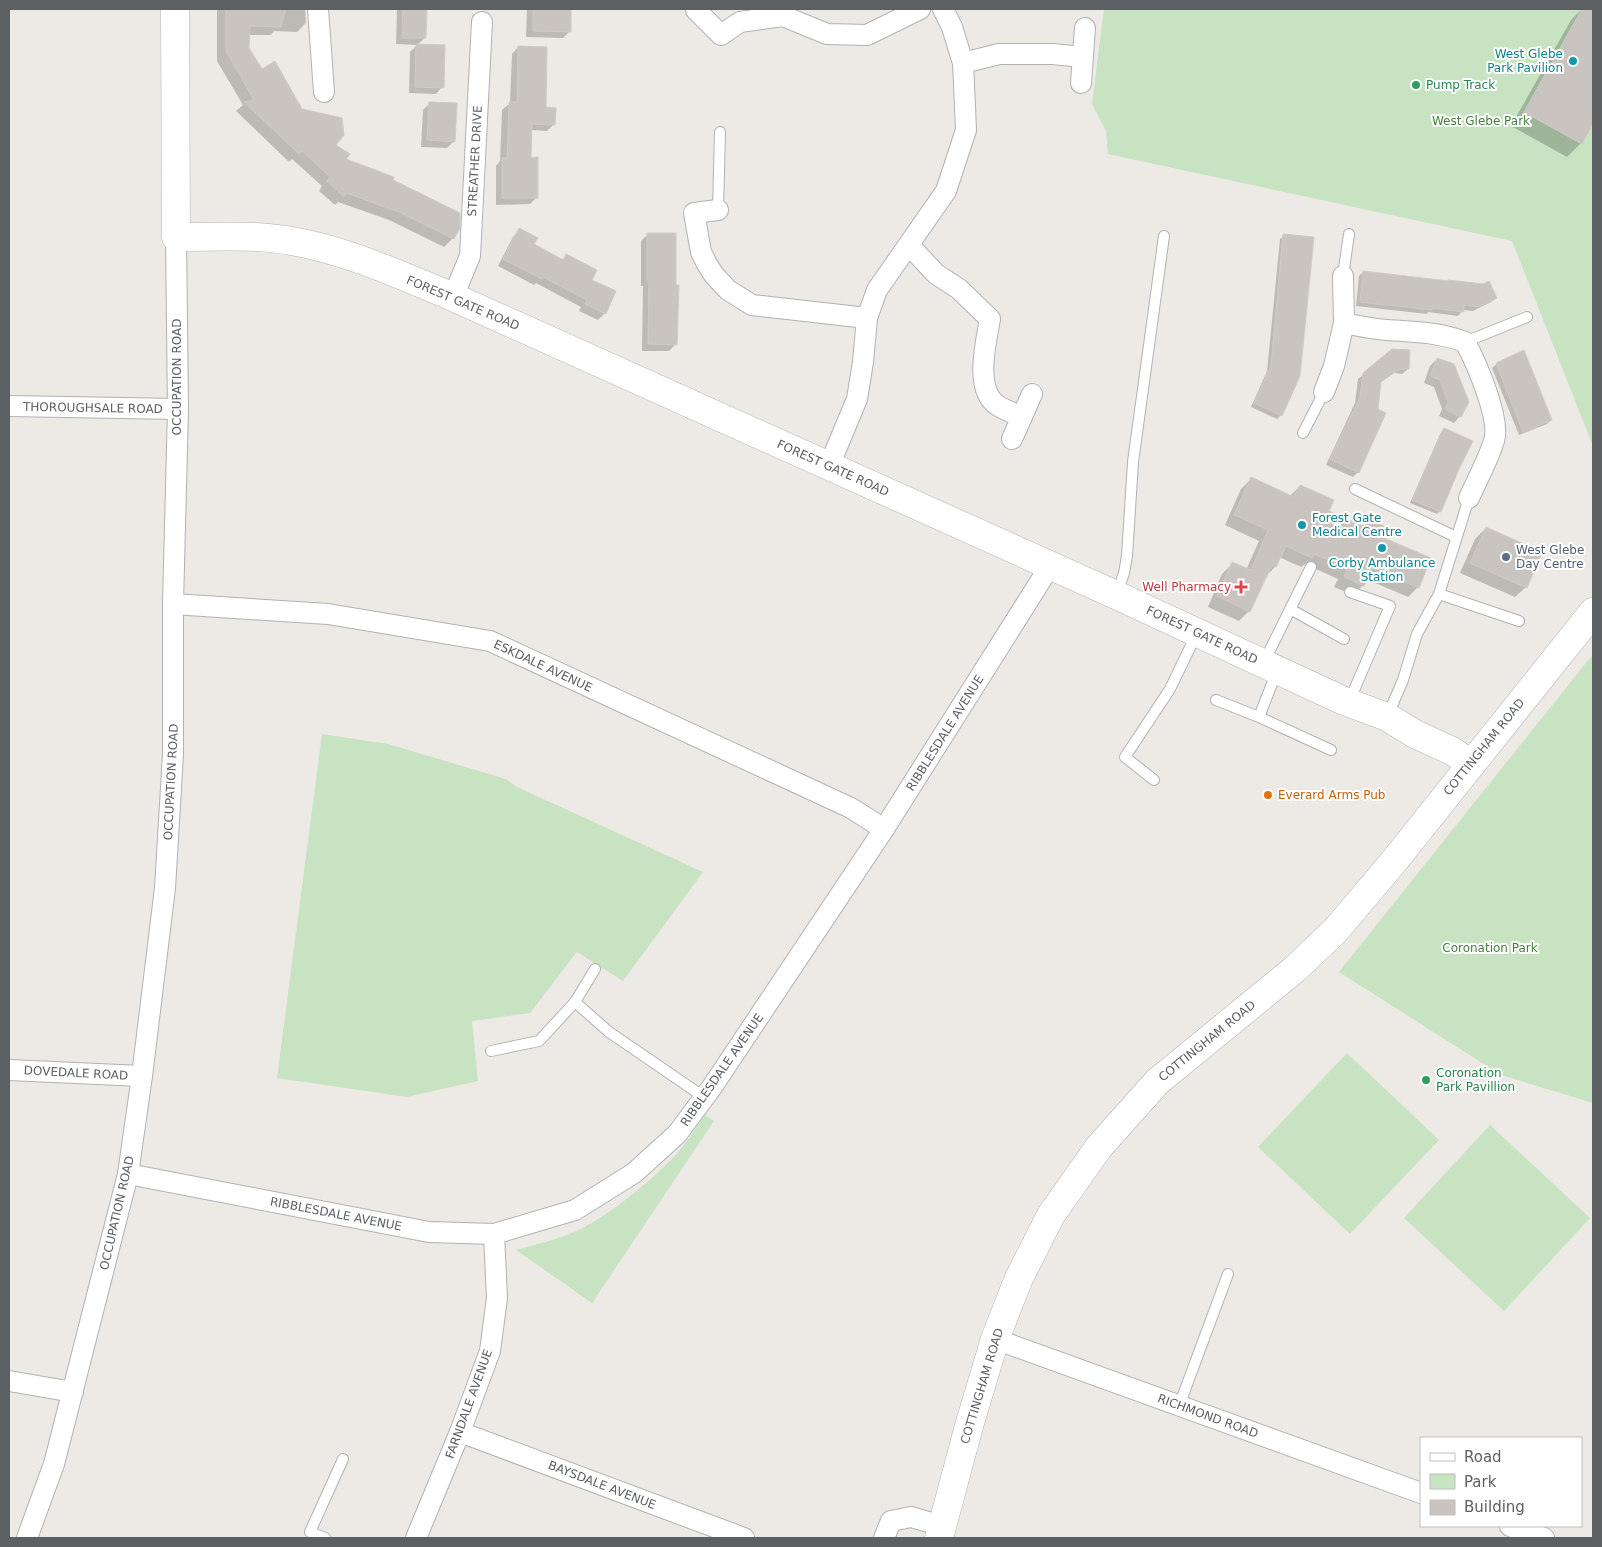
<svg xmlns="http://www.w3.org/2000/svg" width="1602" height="1547" viewBox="0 0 1602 1547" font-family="'DejaVu Sans',sans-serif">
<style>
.green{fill:#c7e3c2}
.shadow{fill:#0003}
.building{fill:#c9c4c0;stroke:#d1cac3}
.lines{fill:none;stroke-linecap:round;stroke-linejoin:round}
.lane-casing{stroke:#afb2b5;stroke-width:12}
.street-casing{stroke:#afb2b5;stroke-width:22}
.secondary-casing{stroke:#b0b4b8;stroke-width:29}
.lane{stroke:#fff;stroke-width:10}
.street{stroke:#fff;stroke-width:20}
.secondary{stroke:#fff;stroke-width:28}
.culture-dot{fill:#0f9aa8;stroke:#fff;stroke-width:2}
.leisure-dot{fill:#2e9e5b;stroke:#fff;stroke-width:2}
.service-dot{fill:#5c6f8a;stroke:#fff;stroke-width:2}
.health-dot{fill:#e0444e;stroke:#fff;stroke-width:2}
.food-dot{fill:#e8710a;stroke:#fff;stroke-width:2}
.labels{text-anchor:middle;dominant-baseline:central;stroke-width:4;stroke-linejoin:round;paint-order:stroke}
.culture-label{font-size:12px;fill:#0d838f;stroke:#fff;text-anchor:end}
.leisure-label{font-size:12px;fill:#27864d;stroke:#fff;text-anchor:start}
.park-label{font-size:12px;fill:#44813c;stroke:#fff}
.street-label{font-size:12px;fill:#5c6063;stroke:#fff}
.service-label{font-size:12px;fill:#4e5e75;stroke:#fff;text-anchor:start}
.health-label{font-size:12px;fill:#be3a42;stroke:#fff;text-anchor:end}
.food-label{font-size:12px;fill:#c56008;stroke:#fff;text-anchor:start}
</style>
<rect width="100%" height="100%" fill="#ede9e4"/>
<g class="green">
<path d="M1104,9H1593V446L1512,241L1108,154L1106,131L1092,104Z"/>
<path d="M1593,654V1103L1501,1075L1339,972Z"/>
<path d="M322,734L388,744L506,779L517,787L703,872L623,981L577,952L530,1013L472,1021L478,1081L407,1097L277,1078Z"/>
<path d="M1347,1053L1439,1140L1350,1234L1258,1147Z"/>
<path d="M705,1115L714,1121L592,1303L516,1250C533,1245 551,1241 567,1235C601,1223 657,1177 680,1150C689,1139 696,1127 705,1115Z"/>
<path d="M1490,1125L1590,1218L1504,1311L1404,1218Z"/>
</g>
<g class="shadow">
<path d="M217,9H305L306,23L297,32L274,31L271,35H248V48L262,70L334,145L344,160L392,180L453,238L444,247L389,220L338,202L335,205L319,191L322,186L292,159L289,162L236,111L243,105L217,61Z"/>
<path d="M397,9H426L425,38L417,45L442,87L436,94L409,93L410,52L417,45L396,44Z"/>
<path d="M527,9H570V31L563,38L526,37Z"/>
<path d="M1582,9H1590L1593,11V121L1581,143L1567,157L1511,126L1571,20Z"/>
<path d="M518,47L544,109L554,124L547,131L531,130L530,159L537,197L530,204L496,205V166L500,161L502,110L510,103L512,54Z"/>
<path d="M430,103L454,141L447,148L421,147L423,110Z"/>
<path d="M520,230L533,245L562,260L567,255L590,281L605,313L598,320L579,311L581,307L536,283L534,285L498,266L513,237Z"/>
<path d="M648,234L676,344L669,351H642L643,286H641V241Z"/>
<path d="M1284,236L1281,415L1277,419L1251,407L1267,371L1280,239Z"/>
<path d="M1363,272L1484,285L1496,298L1491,302L1473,311L1463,310L1458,316L1428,312L1427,314L1356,306L1359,276Z"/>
<path d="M1392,350L1408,369L1402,374L1394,373L1380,383L1358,472L1353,477L1326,465L1355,403L1358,379Z"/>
<path d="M1437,359L1460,416L1454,423L1439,416L1442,409L1434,387L1424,383L1430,366Z"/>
<path d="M1497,364L1551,420L1547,424L1519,435L1492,368Z"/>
<path d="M1444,429L1440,511L1437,514L1410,503L1441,432Z"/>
<path d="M1251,479L1290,496L1300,486L1328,512L1362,527L1369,521L1418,587L1408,597L1366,579L1363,585L1353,595L1334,587L1338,579L1305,564L1301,567L1279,557L1275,567L1265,577L1249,611L1239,621L1208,607L1222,574L1232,564L1246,570L1259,541L1225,525L1241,489Z"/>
<path d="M1486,528L1526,587L1515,597L1460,573L1475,539Z"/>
</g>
<g class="building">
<path d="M226,9H286L281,27L250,26L249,48L262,69L275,61L302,109L342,118L344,135L336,145L350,154L346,159L394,177L393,180L460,213V228L454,239L399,212L346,193L344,197L327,181L330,177L302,151L299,154L244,102L254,100L226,51Z"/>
<path d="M403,9H427L426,38H402Z"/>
<path d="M533,9H571V32L533,31Z"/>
<path d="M1582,9H1593V123L1582,144L1524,112Z"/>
<path d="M416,44L445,45L444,88L415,87Z"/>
<path d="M518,46L547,47L546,107L556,108L555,125L532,124L531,158L538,157V198H502V158H507L509,102H517Z"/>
<path d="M429,102L457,103L455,142L427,140Z"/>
<path d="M519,228L538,238L534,244L563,260L566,254L597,270L592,280L616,291L606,314L585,304L587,300L543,277L542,279L503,259Z"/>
<path d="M647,233H676V285H679L677,345L648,344L649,280H647Z"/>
<path d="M1283,234L1314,237L1300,376L1282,416L1254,403L1271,366Z"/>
<path d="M1363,271L1448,281V280L1483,284L1489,281L1497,298L1478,307L1464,305V312L1432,308V310L1360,302Z"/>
<path d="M1392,349L1410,350L1409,369H1400L1381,381L1378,409L1386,413L1359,473L1330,459L1360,397L1363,373Z"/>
<path d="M1524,350L1552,420L1523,432L1496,363Z"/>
<path d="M1437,358L1454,364L1469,402L1461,417L1445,409L1448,402L1440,380L1430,376Z"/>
<path d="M1444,428L1473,441L1459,469L1441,512L1412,500Z"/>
<path d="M1251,477L1294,497L1300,485L1334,500L1329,511L1365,527L1368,519L1388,528L1384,538L1431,558L1419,588L1372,568L1364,586L1344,577L1347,568L1314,554L1312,558L1286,546L1276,567L1272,565L1250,612L1217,596L1232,562L1251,570L1268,530L1234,515Z"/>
<path d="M1486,527L1542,552L1527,588L1470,563Z"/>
</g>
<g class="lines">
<g class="lane-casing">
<g id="lane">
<path d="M718,210L720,132"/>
<path d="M1343,276L1349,234"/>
<path d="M1465,342L1527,317"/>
<path d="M1303,433L1324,392"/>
<path d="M1355,489L1456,537"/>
<path d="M1117,593L1124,573L1127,556L1133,462L1164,236"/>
<path d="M1439,594L1519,621"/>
<path d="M1290,609L1344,639"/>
<path d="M1264,662L1311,567"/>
<path d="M1216,700L1259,717L1331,750"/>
<path d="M1349,702L1390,606L1350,592"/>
<path d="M1259,717L1277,671"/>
<path d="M1387,717L1403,680L1417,634L1439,594L1469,498"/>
<path d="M1154,780L1125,757L1170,689L1197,633"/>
<path d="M575,1002L609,1032L704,1097"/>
<path d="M491,1051L539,1041L575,1002L595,969"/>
<path d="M1179,1406L1228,1274"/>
<path d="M325,1538L310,1532L343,1459"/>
</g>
</g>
<g class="street-casing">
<g id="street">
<path d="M318,9L324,92"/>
<path d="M696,10L721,35L740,22L783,16L827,34L867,35L920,9"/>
<path d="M963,63L999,54H1053L1082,57"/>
<path d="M1081,83L1085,28"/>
<path d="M718,210L694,213L701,252L707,264L714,275L728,290L752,305L867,318"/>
<path d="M909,245L936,274L959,289L990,319C986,342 974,389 997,405C1004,410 1014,413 1022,417"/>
<path d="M453,297L470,256L482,22"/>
<path d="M1344,323C1358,326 1373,329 1387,330C1415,332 1438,332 1465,342C1476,362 1501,419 1494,441C1488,460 1477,480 1469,498"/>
<path d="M1324,392L1334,366L1344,323L1343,276"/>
<path d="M9,406L178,409"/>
<path d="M1012,439L1032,394"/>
<path d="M829,466L857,399L863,362L867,318L877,290L946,191L966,130L963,63L952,27L943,9"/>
<path d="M173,604L328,614L490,641L851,808L884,829"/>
<path d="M9,1070L142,1076"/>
<path d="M128,1174L429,1232L494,1234L575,1210L634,1173L677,1134L712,1087L884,829L1050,566"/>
<path d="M995,1339L1421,1493"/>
<path d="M9,1381L73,1392"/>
<path d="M460,1432L744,1538"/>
<path d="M1510,1526L1544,1538"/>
<path d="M27,1538L54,1464L128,1174L142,1076L165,888L173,754V604L178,409L176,237"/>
<path d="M416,1538L460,1432L490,1351L497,1298L494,1234"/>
<path d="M884,1538L891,1521L911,1517L942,1526"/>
</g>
</g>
<g class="secondary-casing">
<g id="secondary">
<path d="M175,9L176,237C202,237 229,236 256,237C324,240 391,271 453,297L1116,595L1344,701L1387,717L1415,734L1452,751L1471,764"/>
<path d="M939,1538L969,1426L995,1339L1019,1278L1051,1215L1099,1147L1157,1082L1295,969L1335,931L1395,860L1593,612"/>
</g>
</g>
<use href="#lane" class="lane"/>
<use href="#street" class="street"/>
<use href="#secondary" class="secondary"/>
</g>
<g class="culture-dot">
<circle cx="1573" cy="61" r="5"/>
<circle cx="1302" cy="525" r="5"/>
<circle cx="1382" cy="548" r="5"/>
</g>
<g class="leisure-dot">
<circle cx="1416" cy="85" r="5"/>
<circle cx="1426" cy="1080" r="5"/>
</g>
<circle class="service-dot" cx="1506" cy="557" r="5"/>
<path class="health-dot" d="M1238.5 579.5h5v5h5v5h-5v5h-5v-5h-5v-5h5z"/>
<circle class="food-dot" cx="1268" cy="795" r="5"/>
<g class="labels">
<g class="culture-label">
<text x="1563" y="54">West Glebe<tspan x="1563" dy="14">Park Pavilion</tspan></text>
<text x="1312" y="518" text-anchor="start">Forest Gate<tspan x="1312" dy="14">Medical Centre</tspan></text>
<text x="1382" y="563" text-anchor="middle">Corby Ambulance<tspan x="1382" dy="14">Station</tspan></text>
</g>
<g class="leisure-label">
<text x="1426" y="85">Pump Track</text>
<text x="1436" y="1073">Coronation<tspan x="1436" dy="14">Park Pavillion</tspan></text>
</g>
<g class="park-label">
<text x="1481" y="121">West Glebe Park</text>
<text x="1490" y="948">Coronation Park</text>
</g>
<g class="street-label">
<text transform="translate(475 161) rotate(-87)">STREATHER DRIVE</text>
<text transform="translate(463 303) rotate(23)">FOREST GATE ROAD</text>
<text transform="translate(177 377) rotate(-90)">OCCUPATION ROAD</text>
<text transform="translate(93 408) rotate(1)">THOROUGHSALE ROAD</text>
<text transform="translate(833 468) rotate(24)">FOREST GATE ROAD</text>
<text transform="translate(1202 635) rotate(25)">FOREST GATE ROAD</text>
<text transform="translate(543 666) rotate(25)">ESKDALE AVENUE</text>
<text transform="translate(945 733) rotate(-58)">RIBBLESDALE AVENUE</text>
<text transform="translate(1484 747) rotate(-51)">COTTINGHAM ROAD</text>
<text transform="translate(171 782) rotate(-87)">OCCUPATION ROAD</text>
<text transform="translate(1207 1041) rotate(-39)">COTTINGHAM ROAD</text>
<text transform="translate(722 1070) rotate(-55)">RIBBLESDALE AVENUE</text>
<text transform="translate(76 1073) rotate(3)">DOVEDALE ROAD</text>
<text transform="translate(117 1213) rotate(-77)">OCCUPATION ROAD</text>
<text transform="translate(336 1214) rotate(11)">RIBBLESDALE AVENUE</text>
<text transform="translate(982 1386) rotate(-73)">COTTINGHAM ROAD</text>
<text transform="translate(469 1404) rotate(-70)">FARNDALE AVENUE</text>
<text transform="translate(1208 1416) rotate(20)">RICHMOND ROAD</text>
<text transform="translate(602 1485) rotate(21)">BAYSDALE AVENUE</text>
</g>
<g class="service-label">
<text x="1516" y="550">West Glebe<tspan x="1516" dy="14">Day Centre</tspan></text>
</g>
<g class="health-label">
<text x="1231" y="587">Well Pharmacy</text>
</g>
<g class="food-label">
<text x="1278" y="795">Everard Arms Pub</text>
</g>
</g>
<rect width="1602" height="1547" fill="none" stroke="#5c6063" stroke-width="20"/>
<rect x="1420" y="1437" width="162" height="90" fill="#ffffff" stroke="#bebfc1"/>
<rect x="1430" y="1453" width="25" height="8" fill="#ffffff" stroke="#bebfc1"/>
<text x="1464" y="1462" font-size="15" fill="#5c6063">Road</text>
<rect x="1430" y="1474" width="25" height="15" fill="#c7e3c2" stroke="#bebfc1"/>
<text x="1464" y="1487" font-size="15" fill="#5c6063">Park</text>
<rect x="1430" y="1500" width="25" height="15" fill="#c9c4c0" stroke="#bebfc1"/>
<text x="1464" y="1512" font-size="15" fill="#5c6063">Building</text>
</svg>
